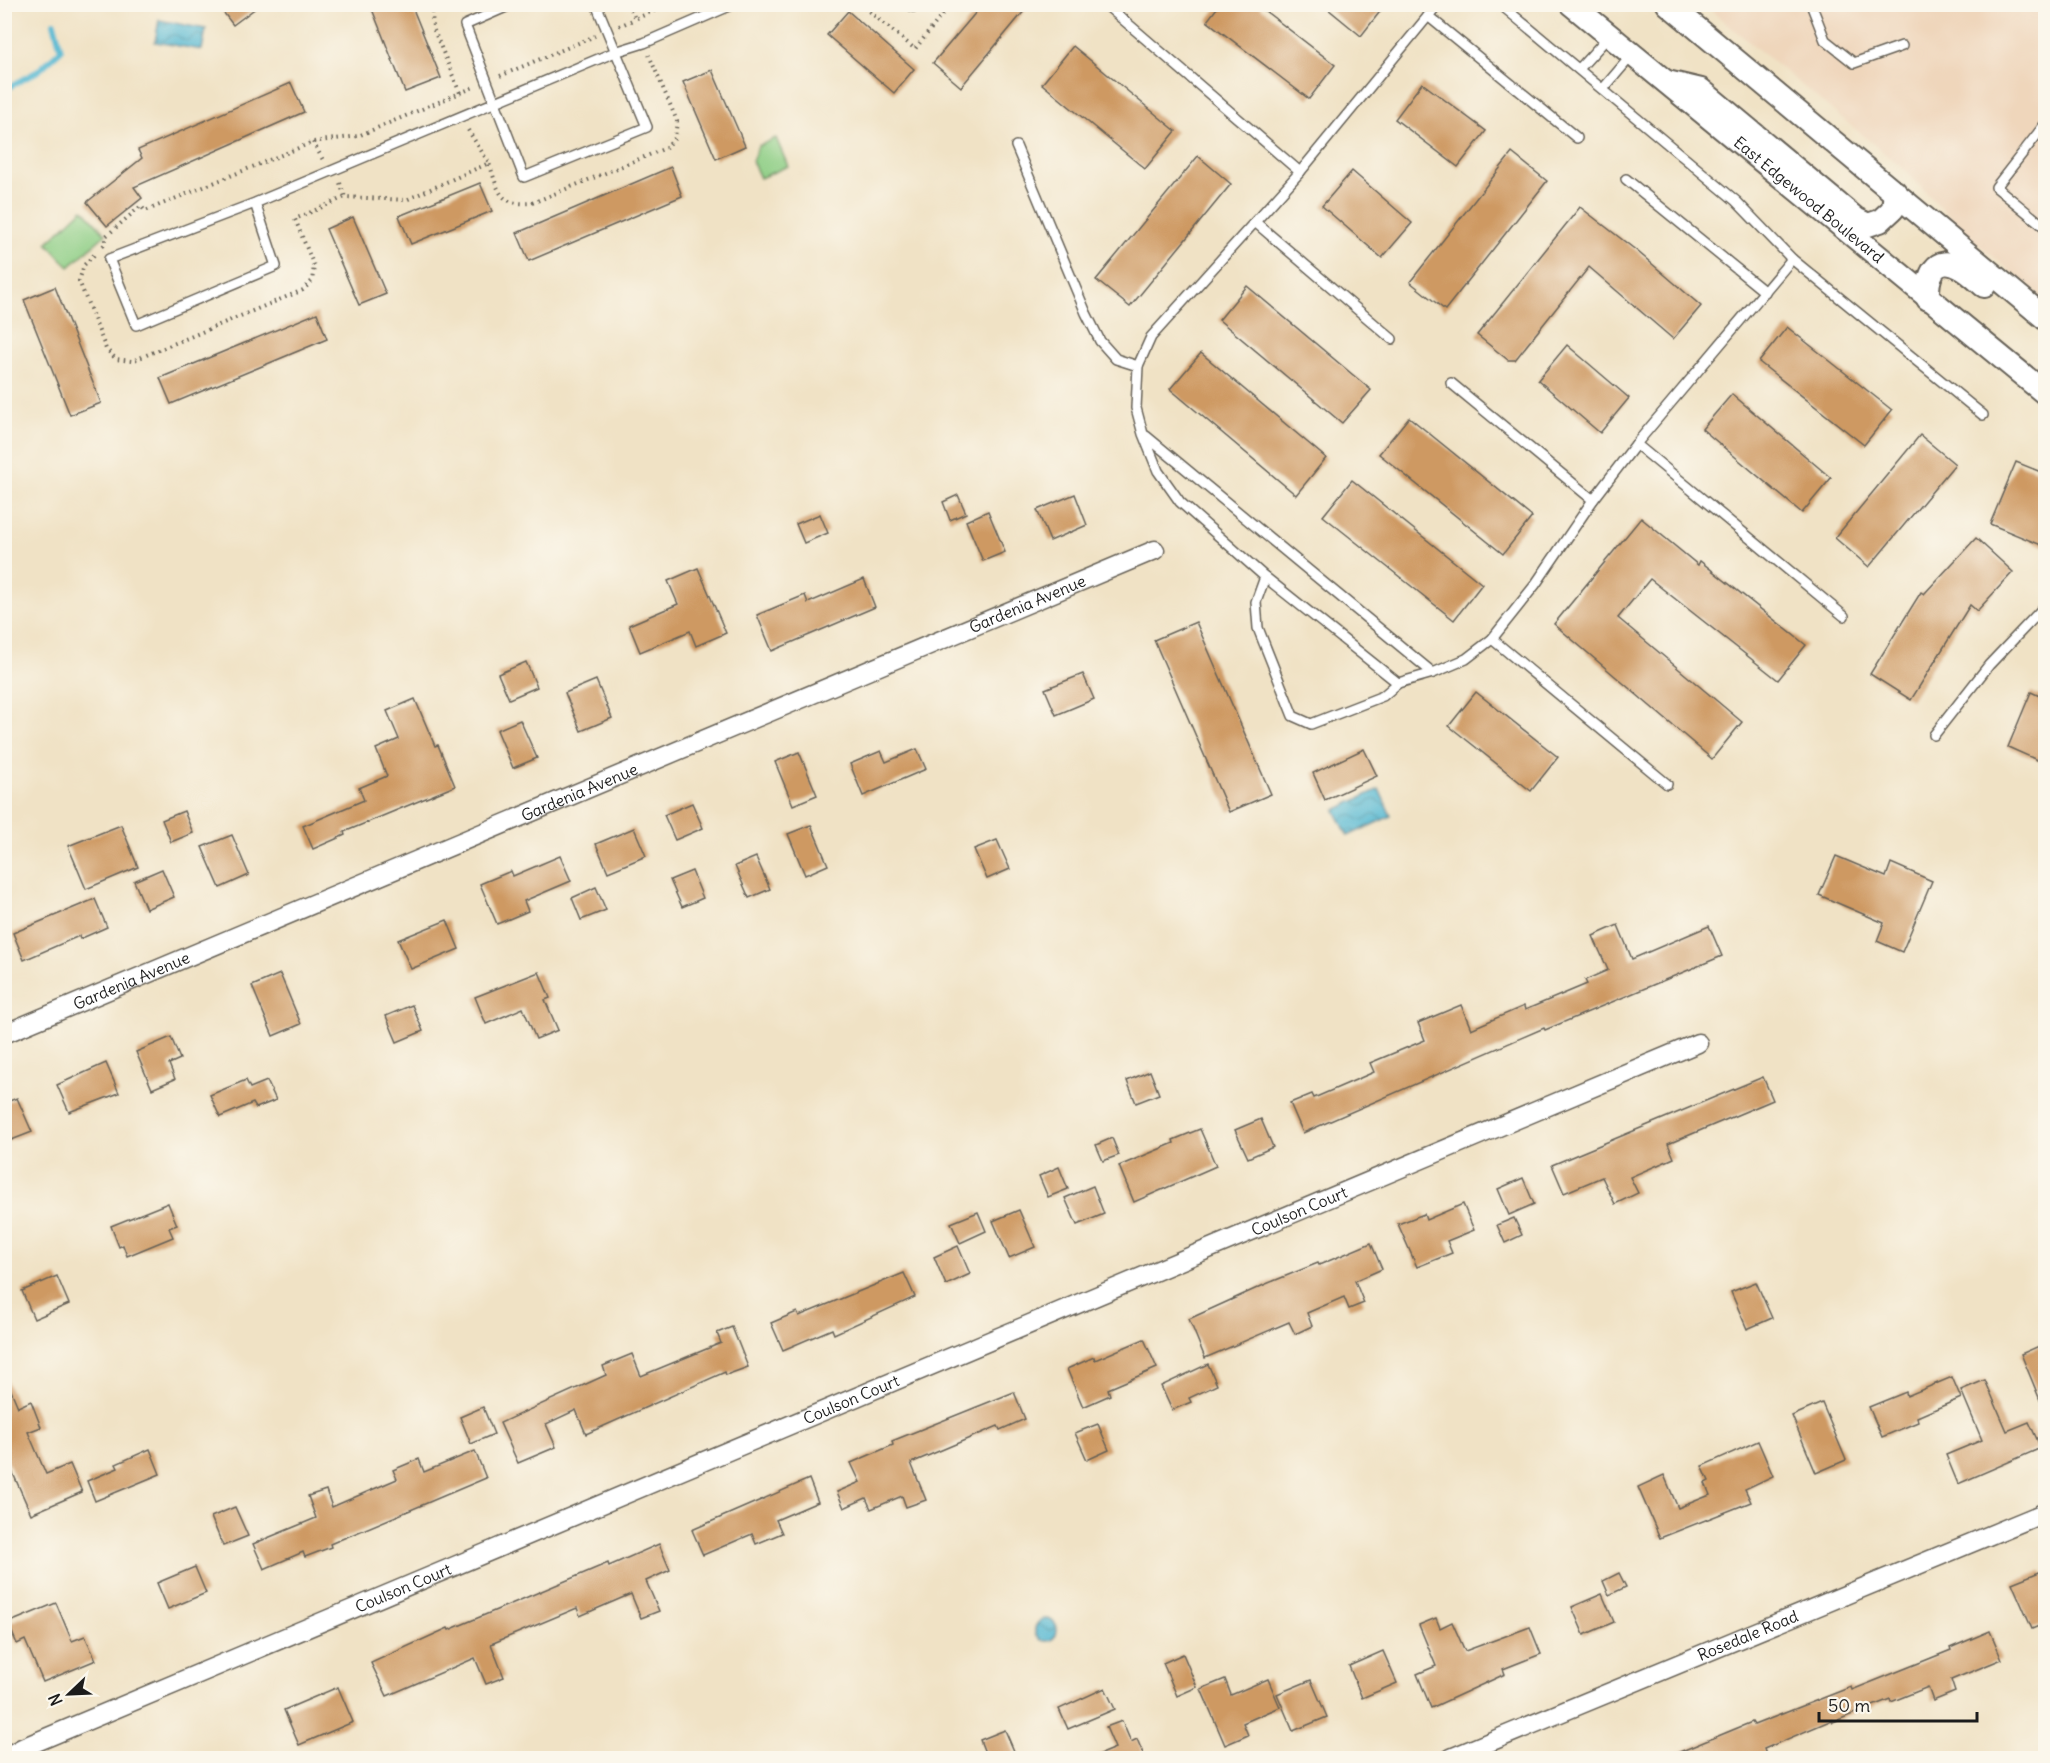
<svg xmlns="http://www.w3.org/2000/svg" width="2050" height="1763" viewBox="0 0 2050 1763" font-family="Delius,sans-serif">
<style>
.built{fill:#efd6bb}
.green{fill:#8ece85;stroke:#557550;stroke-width:1.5}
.water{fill:url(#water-waves);stroke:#386a76;stroke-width:1.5}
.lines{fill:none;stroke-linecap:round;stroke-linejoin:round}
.stream{stroke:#53b7d1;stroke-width:6}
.building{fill:#ce9962}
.service-casing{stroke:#666157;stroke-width:12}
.minor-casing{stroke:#666157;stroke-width:21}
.tertiary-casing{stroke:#666157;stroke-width:26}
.path{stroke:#666157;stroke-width:4;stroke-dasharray:1.5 4.5;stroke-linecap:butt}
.service{stroke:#fff;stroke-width:9}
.minor{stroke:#fff;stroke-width:18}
.tertiary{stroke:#fff;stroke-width:22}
.labels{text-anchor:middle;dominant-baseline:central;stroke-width:6;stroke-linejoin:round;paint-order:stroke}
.street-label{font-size:16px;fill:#1c1c1c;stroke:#fbf7ec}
</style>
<defs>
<pattern id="water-waves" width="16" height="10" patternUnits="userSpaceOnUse" patternTransform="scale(1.5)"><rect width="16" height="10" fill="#53b7d1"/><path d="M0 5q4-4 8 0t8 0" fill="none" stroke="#4494a9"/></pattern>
</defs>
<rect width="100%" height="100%" fill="#fbf7ec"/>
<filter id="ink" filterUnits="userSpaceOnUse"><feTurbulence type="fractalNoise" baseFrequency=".0167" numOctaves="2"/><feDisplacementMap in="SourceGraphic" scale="12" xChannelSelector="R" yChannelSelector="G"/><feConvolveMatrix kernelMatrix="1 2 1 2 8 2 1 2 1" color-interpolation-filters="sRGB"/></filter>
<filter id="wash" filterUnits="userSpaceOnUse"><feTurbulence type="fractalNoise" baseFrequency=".008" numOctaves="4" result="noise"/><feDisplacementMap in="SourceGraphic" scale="24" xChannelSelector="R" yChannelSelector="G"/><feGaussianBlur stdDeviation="1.35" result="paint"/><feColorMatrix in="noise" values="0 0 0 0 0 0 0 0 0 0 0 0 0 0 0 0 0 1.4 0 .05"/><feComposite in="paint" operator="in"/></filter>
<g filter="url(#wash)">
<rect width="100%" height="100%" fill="#f0e2c5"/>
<path class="built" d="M1708,5H2045V300L1966,234L1905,170L1715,14Z"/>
<g class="green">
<path d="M776,138L788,166L760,178L752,161L758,146Z"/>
<path d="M83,209L106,234L69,267L47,243Z"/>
</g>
<g class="water">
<path d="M159,20L206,29L202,50L155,42Z"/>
<path d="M1379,789L1391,816L1348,836L1335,810Z"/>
<circle cx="1046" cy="1630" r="11"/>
</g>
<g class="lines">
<path class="stream" d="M4,90L38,71L61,50L54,23"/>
</g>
<g id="blocks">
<g class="building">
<path d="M217,4H261L233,25Z"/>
<path d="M370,4H411L441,78L405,92Z"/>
<path d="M983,4H1030L961,87L933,63Z"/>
<path d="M1220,4H1256L1335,65L1309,99L1207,21Z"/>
<path d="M1322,4H1386L1361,36Z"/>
<path d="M848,11L914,69L894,93L827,35Z"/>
<path d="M1073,46L1176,131L1145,169L1042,84Z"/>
<path d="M712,70L745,146L716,159L683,82Z"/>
<path d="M291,83L304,112L134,187L142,198L107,226L87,202L142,158L138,150Z"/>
<path d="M1422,83L1486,131L1458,167L1395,119Z"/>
<path d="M1512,153L1547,181L1445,310L1410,282Z"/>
<path d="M1198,156L1231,184L1130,307L1096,280Z"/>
<path d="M671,167L682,196L529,261L517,233Z"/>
<path d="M1352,171L1412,223L1382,258L1322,206Z"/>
<path d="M480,183L492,211L411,244L399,216Z"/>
<path d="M1580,207L1637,251L1701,306L1673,339L1589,267L1515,360H1508L1477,335Z"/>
<path d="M353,217L386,294L359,305L326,229Z"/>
<path d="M1247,286L1371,390L1342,423L1219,320Z"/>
<path d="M55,287L101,403L70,415L24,300Z"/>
<path d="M317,313L327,339L171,404L160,378Z"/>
<path d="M1787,327L1892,410L1864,445L1759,362Z"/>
<path d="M1567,345L1629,398L1600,433L1538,380Z"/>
<path d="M1201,353L1326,458L1296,495L1170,389Z"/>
<path d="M1732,394L1831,478L1802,513L1702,429Z"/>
<path d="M1409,417L1532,517L1503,554L1379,454Z"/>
<path d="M1920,435L1955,464L1869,567L1835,538Z"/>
<path d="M2016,462L2046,474V547L1990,524Z"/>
<path d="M1352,480L1482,584L1454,620L1323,516Z"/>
<path d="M1075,494L1087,525L1050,541L1037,510Z"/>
<path d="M958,495L966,513L950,520L943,502Z"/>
<path d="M988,511L1005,552L983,561L966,521Z"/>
<path d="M820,514L828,533L804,543L796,524Z"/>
<path d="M1641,518L1698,565L1700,561L1806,645L1778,680L1650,579L1618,618L1742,722L1712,759L1554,624Z"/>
<path d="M1976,538L2013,572L1977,611L1970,605L1911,700L1870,674L1921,592L1924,594Z"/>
<path d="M698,568L726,633L696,646L690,631L640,652L629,625L678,604L668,581Z"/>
<path d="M864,579L875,607L772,651L757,615L805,595L808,603Z"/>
<path d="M1196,622L1271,794L1229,812L1154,640Z"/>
<path d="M526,662L537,687L509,699L498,674Z"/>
<path d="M1083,674L1094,699L1056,715L1045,689Z"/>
<path d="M596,680L612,718L581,731L565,693Z"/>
<path d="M1476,692L1558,757L1531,791L1449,726Z"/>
<path d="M2031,692L2046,699V764L2008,747Z"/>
<path d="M415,699L435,746L438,745L455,786L344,832L345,835L313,849L303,826L364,800L359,788L387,776L376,749L399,739L387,711Z"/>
<path d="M520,720L537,758L513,768L497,730Z"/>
<path d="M917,749L926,769L863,796L850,764L881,751L886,762Z"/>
<path d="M1364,749L1377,776L1325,800L1313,773Z"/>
<path d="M799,752L817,795L793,805L775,762Z"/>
<path d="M692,803L703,828L675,840L664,815Z"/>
<path d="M184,811L193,833L171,842L162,820Z"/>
<path d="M121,825L138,867L86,889L68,846Z"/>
<path d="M811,825L828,865L805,875L788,834Z"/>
<path d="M634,828L646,856L608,872L596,844Z"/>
<path d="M232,835L249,875L220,888L202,847Z"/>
<path d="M997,840L1010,869L987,879L974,849Z"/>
<path d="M560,856L571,881L524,901L528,911L497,924L480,884L511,871L513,876Z"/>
<path d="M1836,856L1886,877L1891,863L1932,881L1902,952L1877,941L1884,923L1819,895Z"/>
<path d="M756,857L770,889L749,898L735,866Z"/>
<path d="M162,869L174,897L146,909L134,881Z"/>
<path d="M692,871L703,898L682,907L670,880Z"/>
<path d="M596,887L606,910L581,920L572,898Z"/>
<path d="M95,899L107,927L80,939L79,936L24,960L13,933Z"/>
<path d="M447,920L459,949L411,969L398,940Z"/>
<path d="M1618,925L1632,959L1709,926L1722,956L1545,1030L1544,1028L1303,1133L1290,1103L1312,1094L1314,1098L1374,1072L1370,1063L1425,1040L1418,1023L1461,1005L1471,1029L1524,1006L1525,1010L1587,984L1585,980L1608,970L1593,936Z"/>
<path d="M539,972L550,998L545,1000L558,1030L536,1039L523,1008L486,1024L475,997Z"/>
<path d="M280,974L301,1024L273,1036L252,986Z"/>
<path d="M412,1005L423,1031L397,1042L386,1016Z"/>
<path d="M171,1037L180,1059L169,1064L175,1079L152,1089L136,1052Z"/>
<path d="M106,1063L119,1093L69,1112L57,1085Z"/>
<path d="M1150,1071L1159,1094L1136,1103L1127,1081Z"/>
<path d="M1763,1077L1773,1100L1668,1144L1674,1158L1630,1177L1638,1193L1615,1204L1602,1177L1564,1193L1552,1165Z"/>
<path d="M246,1080L250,1088L267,1081L276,1100L256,1108L253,1103L220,1117L210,1095Z"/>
<path d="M17,1098L32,1132L4,1143V1103Z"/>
<path d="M1261,1119L1273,1147L1248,1158L1235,1130Z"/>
<path d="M1200,1129L1216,1166L1134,1202L1119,1166L1174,1143L1173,1140Z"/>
<path d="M1112,1138L1119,1155L1103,1161L1096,1145Z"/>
<path d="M1059,1167L1068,1189L1048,1197L1039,1176Z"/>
<path d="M1523,1178L1534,1204L1509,1215L1498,1189Z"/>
<path d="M1093,1186L1104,1214L1077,1225L1065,1198Z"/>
<path d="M168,1203L177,1225L169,1228L173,1237L127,1256L123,1245L119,1247L111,1226Z"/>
<path d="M1463,1204L1474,1230L1447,1241L1452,1253L1417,1267L1398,1224L1424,1214L1426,1220Z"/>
<path d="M1019,1210L1035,1247L1009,1258L993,1221Z"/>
<path d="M978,1212L986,1231L960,1243L951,1223Z"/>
<path d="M1514,1218L1522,1235L1505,1243L1497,1225Z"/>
<path d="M1371,1243L1382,1269L1355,1281L1364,1303L1349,1309L1344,1297L1307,1313L1312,1326L1295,1334L1289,1322L1205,1358L1189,1319L1266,1284L1318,1263L1319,1265Z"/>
<path d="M958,1246L970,1274L946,1285L934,1257Z"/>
<path d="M904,1273L915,1297L834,1334L832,1329L783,1350L771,1323L797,1312L799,1316Z"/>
<path d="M57,1276L69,1304L34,1319L22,1291Z"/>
<path d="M1756,1282L1772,1318L1747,1329L1731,1292Z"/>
<path d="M732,1327L748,1367L726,1375L725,1372L586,1434L576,1410L546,1424L556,1447L518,1463L500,1423L606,1375L603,1366L632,1354L641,1376L721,1343L717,1333Z"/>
<path d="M1144,1339L1157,1368L1108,1389L1110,1395L1083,1407L1067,1369L1094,1357L1095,1360Z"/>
<path d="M2046,1343V1412H2045L2021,1354Z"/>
<path d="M1208,1364L1217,1385L1189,1398L1191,1402L1172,1410L1161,1386Z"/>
<path d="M4,1374L18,1407L31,1401L41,1427L28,1432L46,1474L70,1464L82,1492L31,1514L4,1453Z"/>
<path d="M1952,1377L1961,1398L1917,1417L1918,1422L1882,1437L1869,1407L1906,1392L1907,1396Z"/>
<path d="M1985,1380L2007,1431L2029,1422L2041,1448L1958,1484L1946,1455L1982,1440L1961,1390Z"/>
<path d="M1014,1392L1025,1419L1000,1430L998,1426L911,1463L926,1500L906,1507L902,1496L871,1509L866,1498L844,1508L837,1492L860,1482L851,1463L893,1445L892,1441Z"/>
<path d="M1822,1403L1846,1460L1816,1473L1792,1416Z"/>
<path d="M483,1407L494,1434L471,1444L460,1417Z"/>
<path d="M1098,1424L1109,1450L1087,1460L1075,1433Z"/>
<path d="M1758,1441L1773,1476L1745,1489L1751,1502L1660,1538L1638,1487L1664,1475L1678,1508L1710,1495L1705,1483L1709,1481L1702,1466Z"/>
<path d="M150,1449L160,1474L95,1501L87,1481L118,1468L116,1464Z"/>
<path d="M475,1451L486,1478L330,1544L331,1547L305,1557L303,1552L264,1569L253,1544L316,1518L308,1496L326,1490L332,1507L397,1479L393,1470L419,1459L424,1472Z"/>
<path d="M809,1479L818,1502L776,1520L782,1533L756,1544L752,1534L703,1555L692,1530Z"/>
<path d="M235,1507L248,1536L223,1546L211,1517Z"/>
<path d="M659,1544L670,1570L646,1581L659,1611L641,1618L631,1594L580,1616L577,1608L491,1644L504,1677L486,1684L475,1658L387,1696L371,1663L448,1628L449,1630L608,1563L609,1566Z"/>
<path d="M195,1567L206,1593L168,1609L157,1583Z"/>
<path d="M2042,1571L2046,1579V1623L2032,1629L2012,1583Z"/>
<path d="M1619,1573L1626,1587L1609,1595L1603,1581Z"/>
<path d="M1602,1594L1614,1622L1584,1635L1572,1607Z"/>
<path d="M56,1603L72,1641L85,1636L96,1660L43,1682L25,1640L17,1644L8,1623Z"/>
<path d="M1436,1618L1440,1628L1452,1622L1465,1651L1530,1627L1541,1654L1503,1669L1505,1674L1431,1708L1417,1674L1436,1666L1419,1625Z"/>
<path d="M1990,1631L2002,1659L1951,1680L1955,1692L1933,1701L1928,1687L1891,1702L1890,1699L1833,1722L1832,1720L1764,1749L1766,1755L1757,1758H1665L1752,1722L1754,1725L1851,1687L1852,1690L1951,1650L1950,1648Z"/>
<path d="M1383,1651L1397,1683L1362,1698L1349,1666Z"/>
<path d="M1183,1654L1197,1687L1177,1696L1163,1663Z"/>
<path d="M1225,1679L1231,1695L1268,1679L1280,1707L1243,1723L1248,1735L1225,1745L1201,1689Z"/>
<path d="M1311,1680L1327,1717L1293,1731L1277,1694Z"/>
<path d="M338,1687L353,1722L299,1745L284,1710Z"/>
<path d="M1105,1688L1115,1709L1068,1729L1059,1709Z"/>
<path d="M1122,1721L1131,1742L1137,1739L1145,1758H1091L1115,1748L1106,1727Z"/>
<path d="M1005,1730L1017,1758H987L980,1740Z"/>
</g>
</g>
</g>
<g filter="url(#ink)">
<use href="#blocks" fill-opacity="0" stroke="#666157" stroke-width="1.5"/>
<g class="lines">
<g class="service-casing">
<g id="service">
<path d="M513,4L465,25L524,177L647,127L596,4"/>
<path d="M910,4L913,7L915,4"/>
<path d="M1105,4L1300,172"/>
<path d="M1438,4L1300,172L1151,337L1138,366L1136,408L1143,434L1158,471L1180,502L1265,577L1398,683L1433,673L1466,659L1492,639L1535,585L1593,500L1636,444L1792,259L1736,201L1500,4"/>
<path d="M1811,4L1825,40L1854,63L1902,46"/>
<path d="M1428,16L1577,138"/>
<path d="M1579,69L1609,36"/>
<path d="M1603,89L1632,55"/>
<path d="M2046,123L1996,187L2046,228"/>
<path d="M1016,146L1086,313L1100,341L1116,359L1138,366"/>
<path d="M1626,179L1765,292"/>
<path d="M255,203L276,266L136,325L109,259L255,203L615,52L644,43L734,4"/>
<path d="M1255,222L1392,339"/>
<path d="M1792,259L1983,415"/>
<path d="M1451,383L1593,500"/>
<path d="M1146,436L1433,673"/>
<path d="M1636,444L1844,616"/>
<path d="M1265,577L1256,602L1258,628L1293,716L1311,724L1383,696L1398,683"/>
<path d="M1492,639L1667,784"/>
<path d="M1934,735L1989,665L2046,605"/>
</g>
</g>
<g class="minor-casing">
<g id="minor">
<path id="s1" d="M4,1034L1155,550"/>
<path id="s2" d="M4,1758L22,1748L1698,1043"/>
<path id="s3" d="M1451,1758L2046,1512"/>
</g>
</g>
<g class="tertiary-casing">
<g id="tertiary">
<path id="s4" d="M1571,4L2046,394"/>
<path d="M1668,4L2046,319"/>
<path d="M1667,82L1701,90L1856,219L1868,225L1880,221L1893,209L1895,192"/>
<path d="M1928,299C1927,277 1934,253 1961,268C1969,272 1977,280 1984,286"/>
</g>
</g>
<g class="path">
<path d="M629,4L635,19L670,4"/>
<path d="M860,4L915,49L951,4"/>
<path d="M619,26L635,19"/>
<path d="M500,76L595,36"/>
<path d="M460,93L474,87"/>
<path d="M468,130L489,163"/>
<path d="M313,142L323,160"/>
<path d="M340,183L345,197"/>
<path d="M103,246L105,244V237L141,206L145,211L313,142L358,136L460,93L433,28L432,13L439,4"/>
<path d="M94,255L84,265L79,281L106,349L116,359L132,361L303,290L312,281L314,266L295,219L345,197L406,200L489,163C499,191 498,206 532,203L666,148L675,138L677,121L649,55"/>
</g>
<use href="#service" class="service"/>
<use href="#minor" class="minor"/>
<use href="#tertiary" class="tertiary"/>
</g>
</g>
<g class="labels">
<g class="street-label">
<text stroke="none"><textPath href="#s4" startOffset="308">East Edgewood Boulevard</textPath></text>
<text stroke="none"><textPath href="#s1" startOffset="1110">Gardenia Avenue</textPath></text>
<text stroke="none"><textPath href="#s1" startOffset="624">Gardenia Avenue</textPath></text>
<text stroke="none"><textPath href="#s1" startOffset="138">Gardenia Avenue</textPath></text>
<text stroke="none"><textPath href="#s2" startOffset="1406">Coulson Court</textPath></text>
<text stroke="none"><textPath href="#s2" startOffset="920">Coulson Court</textPath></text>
<text stroke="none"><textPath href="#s2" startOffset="434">Coulson Court</textPath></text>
<text stroke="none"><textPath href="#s3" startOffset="321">Rosedale Road</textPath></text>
</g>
</g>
<rect width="2050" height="1763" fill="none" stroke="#fbf7ec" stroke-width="24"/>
<g transform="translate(69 1694) rotate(247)" stroke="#fbf7ec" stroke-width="4.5" paint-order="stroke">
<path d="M0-4.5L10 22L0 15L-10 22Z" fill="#1c1c1c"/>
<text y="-9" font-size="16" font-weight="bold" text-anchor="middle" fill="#1c1c1c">N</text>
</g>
<path d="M1819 1712v9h158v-9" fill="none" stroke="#1c1c1c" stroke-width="3"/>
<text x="1828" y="1712" font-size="18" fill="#1c1c1c" stroke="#fbf7ec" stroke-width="4.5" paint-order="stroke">50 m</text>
</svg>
